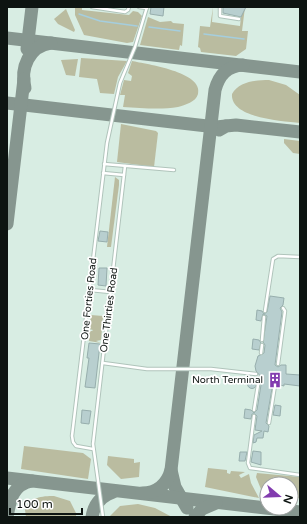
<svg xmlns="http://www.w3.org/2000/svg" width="307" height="524" viewBox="0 0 307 524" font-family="'Varela Round',sans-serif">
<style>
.green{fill:#babca0}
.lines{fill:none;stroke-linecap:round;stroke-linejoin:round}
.stream{stroke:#a5cede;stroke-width:1.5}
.taxiway{stroke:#86968f;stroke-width:13}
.building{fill:#b8cfcf;stroke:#97aead}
.lane-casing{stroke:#b0c4bb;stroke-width:4.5}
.lane{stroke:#fff;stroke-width:2.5}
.labels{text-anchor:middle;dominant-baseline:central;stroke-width:3.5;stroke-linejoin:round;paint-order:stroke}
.street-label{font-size:10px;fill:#0d1411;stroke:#fff}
.poi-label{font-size:10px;fill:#0d1411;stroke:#fff;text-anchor:end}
</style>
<rect width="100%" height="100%" fill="#d8ede3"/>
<g class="green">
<path d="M75,7H82V10L129,15L133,11L138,12L142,16L133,42L127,43L84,35L75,15Z"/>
<path d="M213,7L212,22L240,26L242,7H245L242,31H248L246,49L236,56L201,52L200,48L198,47L200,26L210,27Z"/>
<path d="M66,9L75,30L74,32L58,24L54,19Z"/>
<path d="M148,17L160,22L171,21L173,23L184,24L182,46L180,45L179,50L140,45Z"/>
<path d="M81,58L127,61L118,77L114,94L100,93L97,79L79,77Z"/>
<path d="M78,59L75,76L66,75L61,60Z"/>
<path d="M132,61C146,64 204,72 198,94C196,102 185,105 178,107C161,110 141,108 123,107L125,95H120L124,80L131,81L132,76L128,73Z"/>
<path d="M269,80L286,85L300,95V123C281,121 230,118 232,94C239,81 256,80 269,80Z"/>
<path d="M121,124L156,131L158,133L154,167L117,162Z"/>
<path d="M284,139L300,141V154L293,153L284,143Z"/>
<path d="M115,177L119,180V185L111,247H107Z"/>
<path d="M91,315L103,316L101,340L96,341L101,343L89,341V331H92L93,330L89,329Z"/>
<path d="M24,446L83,453L91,459L88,479L21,469Z"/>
<path d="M108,456L134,459V463L140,462L139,477L121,479L107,465Z"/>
<path d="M208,468L227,470V473L230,474L231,471L245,472L239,475L241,478L249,474L251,483L259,498L205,487Z"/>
<path d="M257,473L300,477V498L291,499V484H267V499H265L256,477Z"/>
<path d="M54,496L70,501L76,513V517H26L25,510C29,497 42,496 54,496Z"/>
<path d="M138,504L155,508L172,517H109L120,506Z"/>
</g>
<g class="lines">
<g class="stream">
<path d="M79,14L100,21L137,26"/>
<path d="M149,27L180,31"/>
<path d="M204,34L244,39"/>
</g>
<g class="taxiway">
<path d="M7,38L300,72"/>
<path d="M27,49L32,7"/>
<path d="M25,88C20,68 29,46 51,43"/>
<path d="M7,103L216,127L226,126"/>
<path d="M219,130L226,126L236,125L300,132"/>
<path d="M7,224L24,79"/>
<path d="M171,470L175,487L187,508"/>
<path d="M7,478L300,512"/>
<path d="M142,493C158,493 167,484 171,470L215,90C219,75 227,66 243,65"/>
<path d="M7,517C10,500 12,485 32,481"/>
<path d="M92,517C94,505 101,496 113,492"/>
<path d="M195,517L202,509L216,503"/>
</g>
</g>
<g class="building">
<path d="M151,7H164L163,16L150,14Z"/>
<path d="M223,7H246L241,17L223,13Z"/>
<path d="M100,231L108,232L107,242L98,241Z"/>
<path d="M99,268H107L106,286L98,285Z"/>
<path d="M270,296L284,298L283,305L280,308L282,312L275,365L278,367L281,365H286V374L300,375V386L284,384V386L273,383L266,423L269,426L268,432L264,431L263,438H257L256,442L253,443L254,435L262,431L255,430L257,416L255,414H252L251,419L244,418L245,409L251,410L254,413L257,410L261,385L259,382L262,378L256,371L255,366L258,356L264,353L265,345L263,342L267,316L263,314L261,321L256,320L257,310L262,311L264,314L267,312Z"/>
<path d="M253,339L259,340L261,343L259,350L252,349Z"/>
<path d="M89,343L100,344L95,388L85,387L89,358H87Z"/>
<circle cx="252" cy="384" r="4.5"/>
<path d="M275,405L281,406L280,416L273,415Z"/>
<path d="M82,410L91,411L89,424L81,423Z"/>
<path d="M253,451L261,452V465L251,462Z"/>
<path d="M240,452H247L245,461H239Z"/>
</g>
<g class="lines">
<g class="lane-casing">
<g id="lane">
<path d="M92,7L125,12L128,10L129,7"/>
<path d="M139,7L147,8"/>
<path d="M220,7V16L239,19"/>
<path d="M104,164L174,170"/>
<path d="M103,173L124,175"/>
<path d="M90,290L111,292"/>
<path d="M265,311L273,259L278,256L300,257"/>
<path d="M262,340L264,317"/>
<path d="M261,353L262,345"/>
<path d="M103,363L147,369H211L256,374"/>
<path d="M278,364L285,311L283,308"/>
<path d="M258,380L259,378"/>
<path d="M254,410L258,385"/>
<path d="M254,416L248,463L250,468L300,475"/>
<path d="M269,423L275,385"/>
<path d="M93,449L76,446L73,442L72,436L107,143L120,83L135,47L147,7"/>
<path d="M103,517L93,444L125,166"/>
</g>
</g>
<use href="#lane" class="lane"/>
</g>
<defs>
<g id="building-bare" transform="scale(1.2)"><path d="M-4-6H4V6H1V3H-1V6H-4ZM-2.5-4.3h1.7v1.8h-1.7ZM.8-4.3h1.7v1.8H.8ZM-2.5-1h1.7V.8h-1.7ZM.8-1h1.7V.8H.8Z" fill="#823caf" stroke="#fff" stroke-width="2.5" paint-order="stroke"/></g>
</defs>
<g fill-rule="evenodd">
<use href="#building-bare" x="275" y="380"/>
</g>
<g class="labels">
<g class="street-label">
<text transform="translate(89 299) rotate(-84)">One Forties Road</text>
<text transform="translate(109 310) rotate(-83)">One Thirties Road</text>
</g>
<g class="poi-label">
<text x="263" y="380">North Terminal</text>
</g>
</g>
<rect width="307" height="524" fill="none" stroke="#0d1411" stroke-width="16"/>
<g transform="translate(279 496) rotate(109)"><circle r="19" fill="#ffffff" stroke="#9ea1a0"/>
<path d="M0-3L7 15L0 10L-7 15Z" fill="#823caf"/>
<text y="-6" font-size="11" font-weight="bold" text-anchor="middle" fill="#0d1411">N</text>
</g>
<path d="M10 508v6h72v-6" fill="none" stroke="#0d1411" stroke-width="2"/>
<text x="16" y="508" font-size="12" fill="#0d1411" stroke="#ffffff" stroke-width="3" paint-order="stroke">100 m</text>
</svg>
